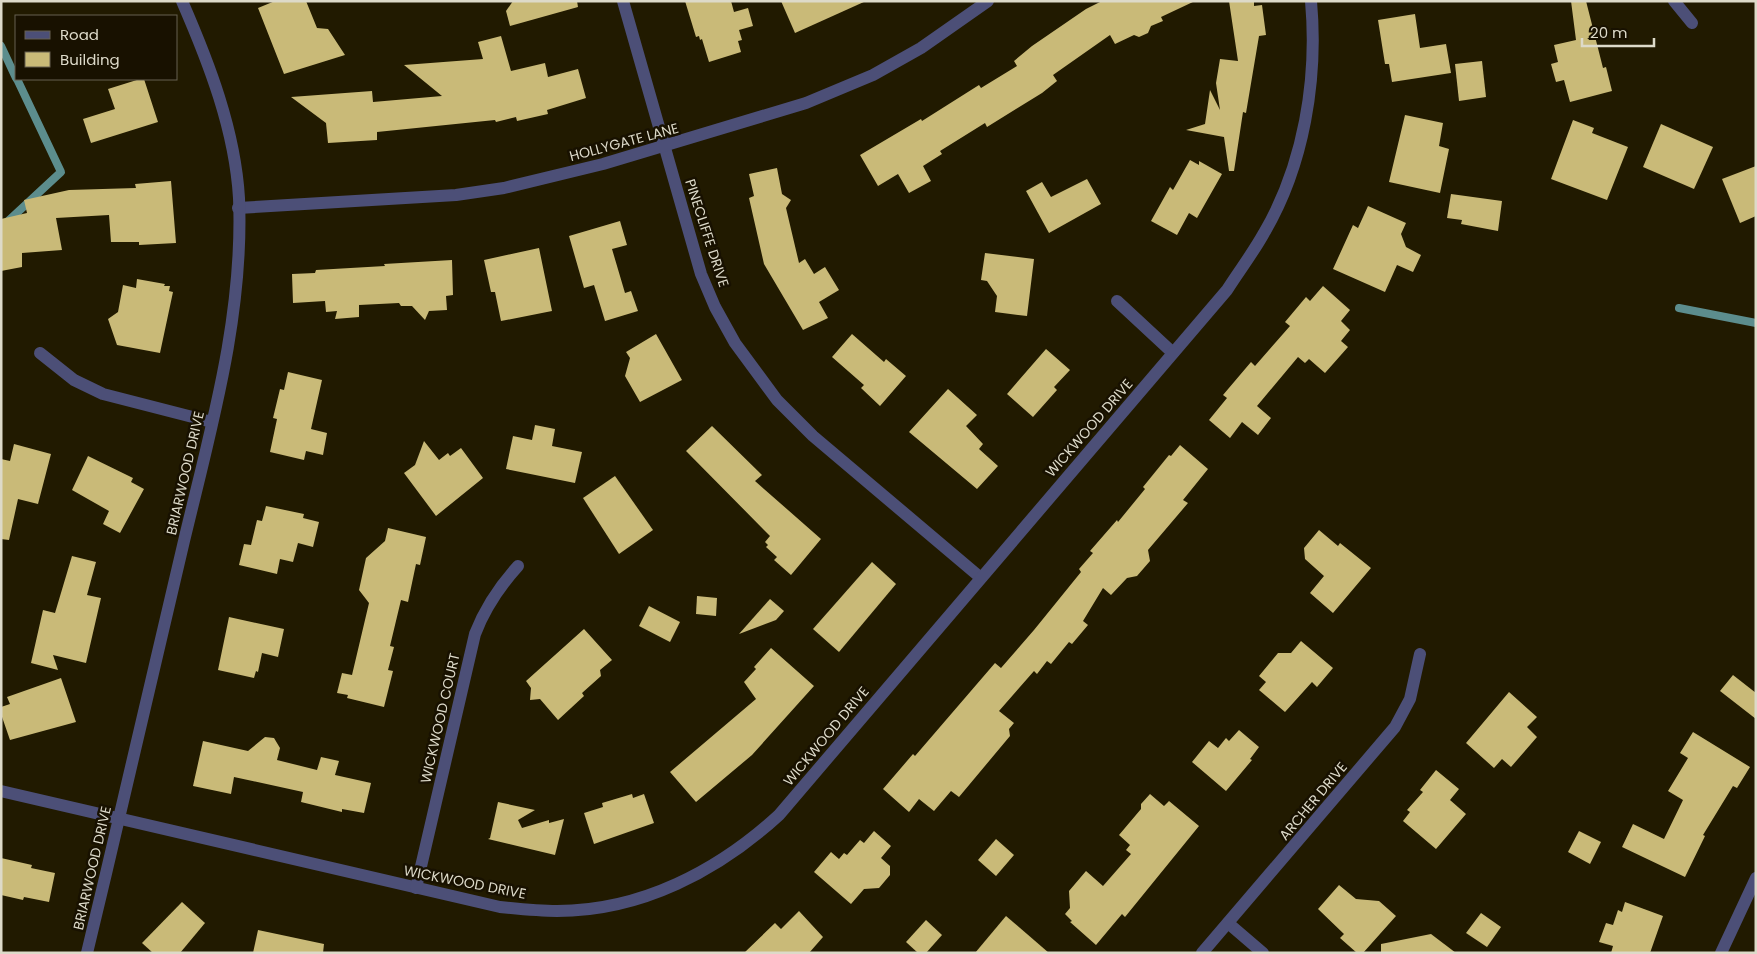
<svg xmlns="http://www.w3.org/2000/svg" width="1757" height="954" viewBox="0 0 1757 954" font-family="Poppins,sans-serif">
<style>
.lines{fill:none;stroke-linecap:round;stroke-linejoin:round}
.stream{stroke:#5c8d8d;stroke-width:8}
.building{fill:#c9ba78}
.street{stroke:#4c4f77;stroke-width:12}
.labels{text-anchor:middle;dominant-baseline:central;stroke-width:5;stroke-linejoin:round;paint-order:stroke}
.street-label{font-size:14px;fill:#dddac9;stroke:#181100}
</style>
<rect width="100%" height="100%" fill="#211a00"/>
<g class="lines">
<g class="stream">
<path d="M1,46L16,78"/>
<path d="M6,223L61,172L17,79"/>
<path d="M1679,308L1756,323"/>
</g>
</g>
<g class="building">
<path d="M275,1H306L317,28L328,29L345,55L284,74L258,8Z"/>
<path d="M513,1H577L578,7L510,26L506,11Z"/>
<path d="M685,1H731L734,12L748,8L753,26L739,30L742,40L738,41L741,52L709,62L702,39L700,40L699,36L696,37Z"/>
<path d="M781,1H866L795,33Z"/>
<path d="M1102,1H1195L1161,17L1163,21L1151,26L1148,33L1139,37L1134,35L1115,44L1110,35L1053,75L1057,81L1042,93L987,127L985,123L940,151L942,154L923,166L931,181L909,193L898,174L878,186L860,155L921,119L922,121L979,85L981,88L1017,66L1014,61L1032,46L1086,9Z"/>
<path d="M1229,1H1254V6L1262,5L1266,35L1259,36L1246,113L1243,112L1234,171H1229L1224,137L1186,130L1205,124L1210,90L1220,110L1216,83L1220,59L1238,61Z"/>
<path d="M1571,1H1586L1603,68L1606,67L1612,91L1570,102L1564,80L1556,82L1551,64L1558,62L1554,45L1576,40Z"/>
<path d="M1415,14L1420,48L1446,44L1451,73L1392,82L1389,64H1385L1378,20Z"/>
<path d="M501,36L511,71L545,63L548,77L578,69L586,98L547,110L548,114L517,121L516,117L496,122L495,120L377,132V140L328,143L326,123L291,97L372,91L373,102L442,96L404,65L483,59L478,42Z"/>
<path d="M1482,61L1486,97L1459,101L1455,64Z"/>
<path d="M140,79H144L158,122L91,143L83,119L115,109L108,89Z"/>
<path d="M1405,115L1443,123L1439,146L1449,149L1440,193L1389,182Z"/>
<path d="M1573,120L1594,128L1592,133L1628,147L1607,200L1551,179Z"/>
<path d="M1661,124L1713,147L1694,189L1643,167Z"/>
<path d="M1190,160L1199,165V161L1222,174L1197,218L1189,213L1177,235L1151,221L1170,187L1173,190Z"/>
<path d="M1756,166V216L1740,223L1722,179Z"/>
<path d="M777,168L782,194L791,200L786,208L799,263L805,259L814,274L825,267L839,290L819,302L828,318L803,330L764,264L749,198L754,196L749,174Z"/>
<path d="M1087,179L1101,204L1049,233L1026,191L1042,182L1051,197Z"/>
<path d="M171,181L176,243L139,245V242H111L109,215L56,218L62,250L22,253V267L1,271V219L27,213L24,200L69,190L136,188L135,184Z"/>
<path d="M1451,194L1502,201L1498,231L1461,224L1462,220L1447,218Z"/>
<path d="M1368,206L1406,223L1401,234L1406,247L1421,255L1413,272L1397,265L1385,292L1333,269L1353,225L1358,228Z"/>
<path d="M620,221L627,245L612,249L625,293L631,291L638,311L605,321L594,285L584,288L569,236Z"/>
<path d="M539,248L552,311L501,321L495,292H491L484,260Z"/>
<path d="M985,253L1034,259L1027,316L995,312L997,296L987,281L981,280Z"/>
<path d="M452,260L453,295L446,296L447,310L429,311L425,320L412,306H401L399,303L359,305V317L335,319L337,311L326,312L325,301L293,303L292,274L315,273L316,270L385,266L384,264Z"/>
<path d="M137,279L165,284L164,286H170L169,291L173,292L160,353L117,345L108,319L118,312L123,285L136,288Z"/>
<path d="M1323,286L1350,310L1341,321L1350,330L1341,341L1348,347L1325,373L1309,359L1305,363L1298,357L1257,406L1271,418L1258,435L1242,422L1230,438L1209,420L1227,398L1223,395L1251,362L1255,366L1290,326L1285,322L1306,297L1310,301Z"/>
<path d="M656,334L682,380L640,402L625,376L630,358L626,352Z"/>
<path d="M852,334L884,362L886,359L906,376L880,406L861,388L864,385L832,357Z"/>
<path d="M1046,349L1070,370L1054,387L1057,390L1033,417L1007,394Z"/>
<path d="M288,372L322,380L311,429L327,433L323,455L306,451L304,460L270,452L277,419L273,418L280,389L284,390Z"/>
<path d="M948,389L977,415L966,426L983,444L979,449L998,466L977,489L909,432Z"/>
<path d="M535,425L555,429L552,446L582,452L575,483L506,469L513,436L532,440Z"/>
<path d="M712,426L762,475L755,481L821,539L791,575L774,560L777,557L766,547L768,545L765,542L770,536L686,451Z"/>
<path d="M424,441L439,460L448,453L450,456L461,448L483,478L436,516L404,473L415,465Z"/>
<path d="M14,444L51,454L38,504L18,499L9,540L1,539V459L10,461Z"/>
<path d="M1180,445L1208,469L1183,500L1188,503L1148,550L1150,561L1137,576L1127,578L1111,595L1103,588L1083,621L1088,625L1072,644L1069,642L1051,664L1047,661L1037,674L1034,671L999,711L1014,723L1009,729L1010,736L959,797L951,791L934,811L919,799L909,812L883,789L913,754L915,756L995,663L1001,668L1034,630L1081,572L1079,569L1093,553L1090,551L1117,520L1118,522L1145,489L1143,487L1169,455L1171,456Z"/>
<path d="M88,456L133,478L131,482L144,489L120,533L103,524L109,511L72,490Z"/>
<path d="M615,476L653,530L619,554L583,498Z"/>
<path d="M266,506L304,514L303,518L319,522L313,547L298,543L293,562L280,559L277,574L239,565L244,544L251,545L257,520L262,521Z"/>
<path d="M388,528L426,537L420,565L416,564L408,602L401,600L390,646L394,647L388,670L393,671L384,707L347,698L348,695L337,693L342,673L352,675L369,603L359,590L366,558L385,541Z"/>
<path d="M1319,530L1338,546L1340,543L1371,568L1333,613L1310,593L1324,576L1305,559L1304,548Z"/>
<path d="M72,556L96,562L87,595L101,598L86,663L53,655L58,670L31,663L43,610L55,613Z"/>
<path d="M872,562L896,584L839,652L813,629Z"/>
<path d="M697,596L717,598L716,616L696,614Z"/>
<path d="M770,599L784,611L776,620L739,634Z"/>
<path d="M649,606L680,622L670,642L639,626Z"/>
<path d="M229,617L284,629L278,657L262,653L258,672L256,671L254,678L218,670Z"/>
<path d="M584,629L612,660L600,670L601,676L582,693L584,696L558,720L540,699L530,700L531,688L526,681Z"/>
<path d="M1301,641L1333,668L1317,687L1312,682L1285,712L1259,690L1266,682L1259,676L1278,653H1291Z"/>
<path d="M771,648L814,686L752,755L696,802L670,772L756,699L744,682L756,669L754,667Z"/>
<path d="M1733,675L1756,693V719L1720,691Z"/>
<path d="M61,678L76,722L10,740L1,714V707L10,704L7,697Z"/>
<path d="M1509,692L1537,717L1527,727L1537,737L1511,767L1502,759L1494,768L1466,743Z"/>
<path d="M1239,730L1259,747L1250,759L1252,760L1226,791L1192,762L1209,741L1218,748L1226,738L1229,741Z"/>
<path d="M1693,732L1750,767L1737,788L1733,786L1703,835L1705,836L1685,877L1622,847L1633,824L1664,839L1683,800L1668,791L1688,758L1680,753Z"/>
<path d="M265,737L274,738L280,748L277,760L317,770L321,757L339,761L335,775L371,783L364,813L342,809V812L301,802L303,792L234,777L231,794L193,786L203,741L248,751Z"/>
<path d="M1436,770L1459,789L1450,800L1466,814L1436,849L1403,821L1410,812L1407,810L1423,792L1420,790Z"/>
<path d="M632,794L633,798L644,794L654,823L594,844L584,813L603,807L602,803Z"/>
<path d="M1150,794L1164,806L1169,801L1199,826L1125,917L1122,914L1096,945L1070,922L1072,921L1065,914L1070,908L1069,891L1086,871L1103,886L1131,854L1126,850L1130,845L1119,835L1141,809V804Z"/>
<path d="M498,802L535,810L518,820L522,828L549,820V823L564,819L555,855L488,839L490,838Z"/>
<path d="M874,831L891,846L881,858L890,866V875L879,888L864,889L851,904L814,872L831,852L839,859L844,853L847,855L860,840L864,843Z"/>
<path d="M1579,831L1601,842L1590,864L1568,852Z"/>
<path d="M996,839L1014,855L996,876L978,860Z"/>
<path d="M1,858L32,865L31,868L55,873L49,902L24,897L23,900L1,895Z"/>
<path d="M1339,885L1356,899L1379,901L1396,916L1363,953H1357L1340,938L1344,934L1318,909Z"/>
<path d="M182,902L205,923L180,953H153L142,943Z"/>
<path d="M1625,902L1663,916L1650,953H1611L1613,946L1599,942L1606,923L1613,925L1618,910L1622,912Z"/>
<path d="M799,911L823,937L809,953H744L775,923L781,929Z"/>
<path d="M1481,913L1501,927L1487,947L1466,933Z"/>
<path d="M1006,916L1049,953H975Z"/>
<path d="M926,920L942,935L926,953H918L906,942Z"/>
<path d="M258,930L324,944L323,953H253Z"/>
<path d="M1431,934L1456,953H1381V944Z"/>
</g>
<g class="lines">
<g class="street">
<path d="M623,1L701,274L715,307L735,343L777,400L813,436L981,578"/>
<path d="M1674,1L1692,23"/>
<path d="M238,208L456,195L504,188L603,164L806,103L873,75L921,48L988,1"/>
<path d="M1117,301L1173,353"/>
<path d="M40,353L74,380L103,394L212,422"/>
<path d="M1,791L500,907C519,909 538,911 557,911C641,911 718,871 779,815L1227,290C1239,271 1253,253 1264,233C1304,165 1318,79 1311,1"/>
<path d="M416,888L475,634C485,608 499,587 518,566"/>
<path d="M1228,923L1263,953"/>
<path d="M87,953C120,816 152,679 184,541C211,428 244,315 239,198C235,130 209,63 182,1"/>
<path d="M1202,953L1395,727L1410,699L1420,654"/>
<path d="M1721,953L1756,878"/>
</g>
</g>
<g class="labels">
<g class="street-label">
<text transform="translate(624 142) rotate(-15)">HOLLYGATE LANE</text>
<text transform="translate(707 233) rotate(72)">PINECLIFFE DRIVE</text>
<text transform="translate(1089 428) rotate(-49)">WICKWOOD DRIVE</text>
<text transform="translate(185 473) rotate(-77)">BRIARWOOD DRIVE</text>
<text transform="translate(440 718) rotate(-77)">WICKWOOD COURT</text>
<text transform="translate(826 736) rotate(-50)">WICKWOOD DRIVE</text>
<text transform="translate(1313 801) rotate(-50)">ARCHER DRIVE</text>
<text transform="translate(92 868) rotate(-77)">BRIARWOOD DRIVE</text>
<text transform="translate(465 882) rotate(11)">WICKWOOD DRIVE</text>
</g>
</g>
<rect width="1757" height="954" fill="none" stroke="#dddac9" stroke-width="5"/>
<rect x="15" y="15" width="162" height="65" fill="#181100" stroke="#676150"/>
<rect x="25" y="31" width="25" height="8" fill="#4c4f77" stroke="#676150"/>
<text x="60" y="40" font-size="15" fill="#dddac9">Road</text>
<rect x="25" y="52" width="25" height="15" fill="#c9ba78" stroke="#676150"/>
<text x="60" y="65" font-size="15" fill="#dddac9">Building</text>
<path d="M1582 38v8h72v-8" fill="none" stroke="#dddac9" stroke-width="2.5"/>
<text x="1590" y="38" font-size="15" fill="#dddac9" stroke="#181100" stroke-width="4" paint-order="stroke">20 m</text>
</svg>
